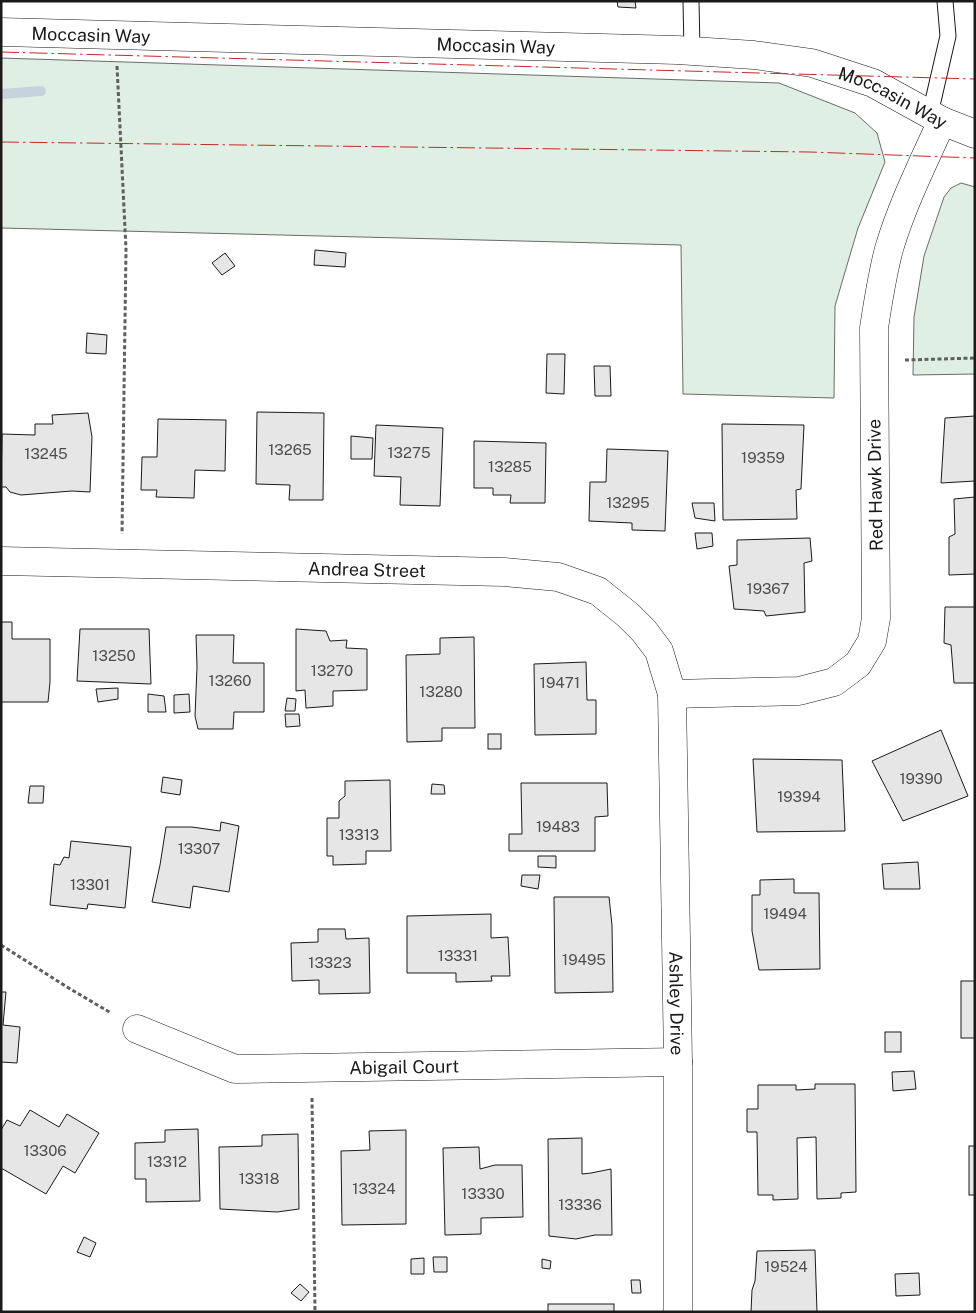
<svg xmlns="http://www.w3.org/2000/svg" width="976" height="1313" viewBox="0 0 976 1313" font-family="'Public Sans',sans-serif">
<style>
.green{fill:#e0efe3;stroke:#6a6a6a}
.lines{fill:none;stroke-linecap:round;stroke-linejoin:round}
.stream{stroke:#c6d2dc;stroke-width:10}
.building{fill:#e6e6e6;stroke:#1a1a1a}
.lane-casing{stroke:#1a1a1a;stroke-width:17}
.street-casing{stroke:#1a1a1a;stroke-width:29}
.path{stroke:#5f5f5f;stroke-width:3;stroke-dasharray:4 2.5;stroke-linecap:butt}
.lane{stroke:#fff;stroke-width:15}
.street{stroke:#fff;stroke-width:28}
.power{stroke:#c62828;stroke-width:1;stroke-dasharray:18 4 2.5 4;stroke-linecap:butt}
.labels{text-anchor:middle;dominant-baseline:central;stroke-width:4;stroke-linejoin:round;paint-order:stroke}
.number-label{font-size:15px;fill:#4d4d4d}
.street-label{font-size:18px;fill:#1a1a1a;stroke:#fff}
</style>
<rect width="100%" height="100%" fill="#fff"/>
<g class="green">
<path d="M1,58L779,83L855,113L877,133L885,162L858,228L835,306L834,398L683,394L681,245L1,228Z"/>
<path d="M961,183L975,187V374L913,375L914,317L924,256L944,197L951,188Z"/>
</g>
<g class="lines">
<path class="stream" d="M1,94L41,91"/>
</g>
<g class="building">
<path d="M617,1H635L636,8L618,7Z"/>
<path d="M315,250L346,253L345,267L314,265Z"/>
<path d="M225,253L235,266L222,275L212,263Z"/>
<path d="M87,333L107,335L106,354L86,353Z"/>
<path d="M547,354H565L564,394L546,393Z"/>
<path d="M594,366H610L611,396H595Z"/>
<path d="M257,412L324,413L323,500H289L290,485L256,484Z"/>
<path d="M88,413L92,437L90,492L72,491L21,495L10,492L6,487H1L2,434L35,435V424H53L52,415Z"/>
<path d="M975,416V481L941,483L945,418Z"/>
<path d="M158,419L226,420L225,471L195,470L194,498L156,497L157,490H141L142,457H157Z"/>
<path d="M722,424L804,425L801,489L796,490L797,519L723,520Z"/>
<path d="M376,425L443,428L440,506L400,505L401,477L374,476Z"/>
<path d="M351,436L373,438L372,459H351Z"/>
<path d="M474,441L546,443L545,503H510L511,495H493V488H474Z"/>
<path d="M607,449L668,451L665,531L632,530V523L589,521L590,482H606Z"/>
<path d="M975,497V574L949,575V537L955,534L954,499Z"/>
<path d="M692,503H714L715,521L695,518Z"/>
<path d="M695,533H712L713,546L697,549Z"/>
<path d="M810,538L812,561L804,563L805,612L766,616L764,611L734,609L729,566L737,565V540Z"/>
<path d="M945,607H975V683H954L951,645L944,643Z"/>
<path d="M1,622H12V639H50V682L48,702H1Z"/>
<path d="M80,629H149L151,684L77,681Z"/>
<path d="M296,629L326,631L330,641L347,640L346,648L367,649V690L333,691V706L306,708L305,690L296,691Z"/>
<path d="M196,635H234L233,663H264V712H234L233,729H198L195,716L197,667Z"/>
<path d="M474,637L475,728H442V741L407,742L406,655L440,654V638Z"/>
<path d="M586,662L587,700H596V734L535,735L534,664Z"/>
<path d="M118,688V699L98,702L96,689Z"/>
<path d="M148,694L164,696L166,712H148Z"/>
<path d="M189,694L190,712L174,713V695Z"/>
<path d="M287,698L296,699L295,711H285Z"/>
<path d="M285,714H299L300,726L286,727Z"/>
<path d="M941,730L968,796L903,821L872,761Z"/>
<rect x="488" y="734" width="13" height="15"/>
<path d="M753,759L842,760L845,831L757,832Z"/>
<path d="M163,777L182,780L180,795L161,792Z"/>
<path d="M390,780L391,851H366V864L333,865V856H327V818H339V801L345,796V781Z"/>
<path d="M521,783H607L608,816L595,817V851H509V834H522Z"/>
<path d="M432,784L444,785L445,794H431Z"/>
<path d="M30,786H44L43,803H28Z"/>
<path d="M221,822L239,826L229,892L193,886L190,908L152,902L160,865L166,827H192L220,831Z"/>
<path d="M71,841L131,847L125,908L88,904L87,909L50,905L54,864L60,865L64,857L69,858Z"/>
<path d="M538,856H556V868L538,867Z"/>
<path d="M918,862L920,889H884L882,864Z"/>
<path d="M522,875H540L538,889L521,886Z"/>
<path d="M794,879V893H819L820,969L759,970L752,931V895H760V880Z"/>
<path d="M554,897H609L612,925L613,992L555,993Z"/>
<path d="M491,914V938L508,937L510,976H491L492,981L456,982V973H407V916Z"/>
<path d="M318,929H345L346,939L369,938L370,993L319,994V980L292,981L291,943L318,942Z"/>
<rect x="961" y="981" width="14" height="57"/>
<path d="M1,992H6L3,1025L20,1027L17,1063L1,1062Z"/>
<rect x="885" y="1032" width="16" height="20"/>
<path d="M914,1071L916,1089L893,1091L892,1072Z"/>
<path d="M815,1084H855L856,1192L841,1193V1198L817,1199L816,1137L797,1138L798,1199L773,1200V1195H758L757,1132H747V1109H758V1085H796V1090L815,1089Z"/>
<path d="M30,1110L59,1127L67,1114L99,1133L75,1173L63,1166L46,1194L1,1168V1130L7,1120L20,1126Z"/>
<path d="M198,1129L200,1201L146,1202V1179H135V1143L165,1142V1130Z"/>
<path d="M406,1130V1224L342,1225L341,1151L370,1150L369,1131Z"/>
<path d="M298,1134L299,1209L277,1212L220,1209L219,1147L262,1146V1135Z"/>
<path d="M582,1138V1174L591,1173L611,1169L612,1235H595L576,1239L549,1236L548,1139Z"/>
<rect x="969" y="1146" width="6" height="49"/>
<path d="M479,1147L480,1169L495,1165H522L523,1217L481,1218V1234L445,1235L443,1148Z"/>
<path d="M84,1237L96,1243L90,1257L77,1252Z"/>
<path d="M815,1250L817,1312H751L752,1290L755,1281L757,1251Z"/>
<path d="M433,1257H447V1272H434Z"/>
<path d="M424,1258V1274H411V1259Z"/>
<path d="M542,1259L551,1261L550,1269L542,1268Z"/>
<path d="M919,1273L920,1295L896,1296L895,1274Z"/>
<path d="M631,1280H640L641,1293H632Z"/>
<path d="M300,1284L309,1292L301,1301L291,1293Z"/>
<rect x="548" y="1304" width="66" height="8"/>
</g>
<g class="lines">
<g class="lane-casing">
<g id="lane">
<path d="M691,1L692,51"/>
<path d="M930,114L948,36L945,1"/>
</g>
</g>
<g class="street-casing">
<g id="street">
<path id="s1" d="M1,32L677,50L754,55L812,63L873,83L942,121L975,134"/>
<path id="s2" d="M1,561L504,572L558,577L598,591L628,615L644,631L659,651L672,694L678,1062V1312"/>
<path d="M672,694L799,691L834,682L858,664L872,641L876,618L874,328C878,302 882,275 889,249C902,205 923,163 942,121"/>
<path id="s3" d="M137,1029L235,1069L678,1062"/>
</g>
</g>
<g class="path">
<path d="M117,66L126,249L122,534"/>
<path d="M905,360L975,358"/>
<path d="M1,945L67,987L111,1013"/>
<path d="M312,1098L315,1312"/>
</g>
<use href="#lane" class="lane"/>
<use href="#street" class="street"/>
<g class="power">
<path d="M1,52L975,79"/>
<path d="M1,142L810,152L975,158"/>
</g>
</g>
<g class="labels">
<g class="number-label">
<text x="290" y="449">13265</text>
<text x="409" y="452">13275</text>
<text x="46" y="453">13245</text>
<text x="763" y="457">19359</text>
<text x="510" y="466">13285</text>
<text x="628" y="502">13295</text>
<text x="768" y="588">19367</text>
<text x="114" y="655">13250</text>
<text x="332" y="670">13270</text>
<text x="230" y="680">13260</text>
<text x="560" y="682">19471</text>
<text x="441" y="691">13280</text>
<text x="921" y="778">19390</text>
<text x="799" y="796">19394</text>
<text x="558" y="826">19483</text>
<text x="359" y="834">13313</text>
<text x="199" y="848">13307</text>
<text x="90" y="884">13301</text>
<text x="785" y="913">19494</text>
<text x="458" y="955">13331</text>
<text x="584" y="959">19495</text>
<text x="330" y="962">13323</text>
<text x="45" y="1150">13306</text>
<text x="167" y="1161">13312</text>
<text x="259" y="1178">13318</text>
<text x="374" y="1188">13324</text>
<text x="483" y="1193">13330</text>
<text x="580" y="1204">13336</text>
<text x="786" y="1266">19524</text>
</g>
<g class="street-label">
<text stroke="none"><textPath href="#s1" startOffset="90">Moccasin Way</textPath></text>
<text stroke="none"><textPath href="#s1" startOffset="495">Moccasin Way</textPath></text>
<text stroke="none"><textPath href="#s1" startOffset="900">Moccasin Way</textPath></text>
<text transform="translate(875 485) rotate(-91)">Red Hawk Drive</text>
<text stroke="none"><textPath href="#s2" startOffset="366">Andrea Street</textPath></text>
<text stroke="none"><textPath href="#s2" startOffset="1040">Ashley Drive</textPath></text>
<text stroke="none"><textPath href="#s3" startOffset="275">Abigail Court</textPath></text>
</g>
</g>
<rect width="976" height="1313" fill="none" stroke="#1a1a1a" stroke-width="5"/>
</svg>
